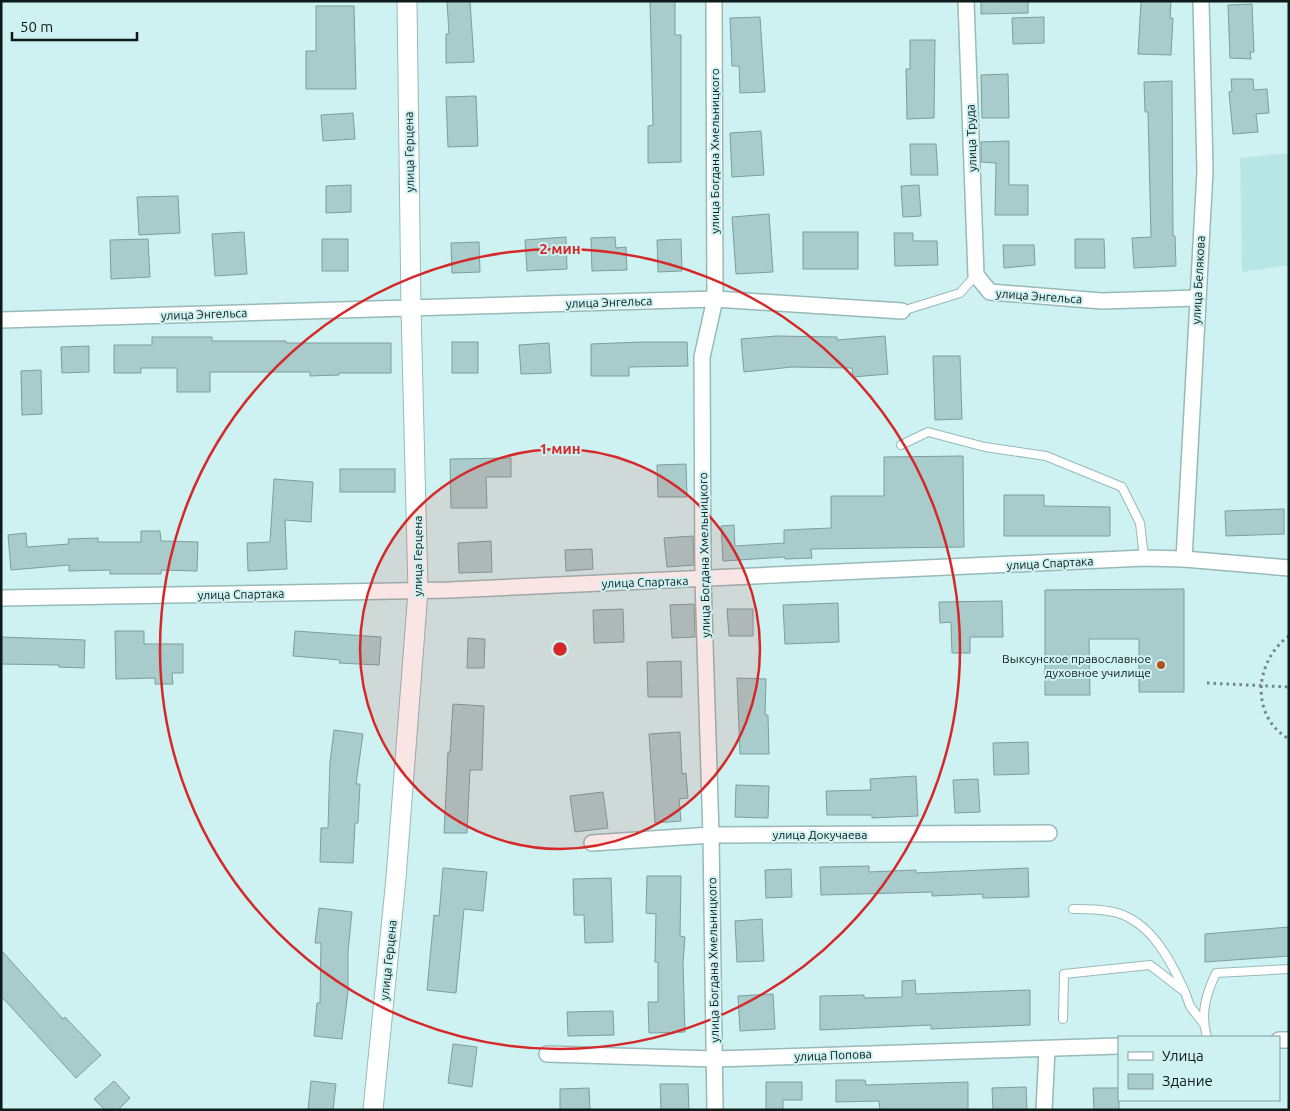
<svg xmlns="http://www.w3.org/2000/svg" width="1290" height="1111" viewBox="0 0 1290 1111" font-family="Ubuntu,sans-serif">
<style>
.built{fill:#b8e6e5}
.building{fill:#a8cccb;stroke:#7c9e9d}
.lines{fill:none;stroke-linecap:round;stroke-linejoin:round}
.service-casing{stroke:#97bab9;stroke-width:10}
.minor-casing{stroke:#97bab9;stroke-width:18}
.tertiary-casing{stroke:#97bab9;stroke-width:21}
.path{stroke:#6f8887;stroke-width:3;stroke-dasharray:2.5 4;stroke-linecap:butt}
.service{stroke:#fff;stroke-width:8}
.minor{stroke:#fff;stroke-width:15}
.tertiary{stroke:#fff;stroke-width:19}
.ring{fill:none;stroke:#d62828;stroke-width:2.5}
.poi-dot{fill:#b5511c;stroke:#cdf2f1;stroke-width:2}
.labels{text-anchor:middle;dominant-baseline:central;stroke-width:4;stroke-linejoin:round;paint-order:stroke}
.street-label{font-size:12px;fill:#0e1b1b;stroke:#cdf2f1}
.poi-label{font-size:12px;fill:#0e1b1b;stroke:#cdf2f1;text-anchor:end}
.centre{fill:#d62828;stroke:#cdf2f1;stroke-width:2.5}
.ring-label{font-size:15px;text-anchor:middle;font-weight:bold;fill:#d62828;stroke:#cdf2f1;stroke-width:4;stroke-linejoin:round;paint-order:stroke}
</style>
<rect width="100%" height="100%" fill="#cdf2f1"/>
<path class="built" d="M1289,153V265L1242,272L1240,158Z"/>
<g class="building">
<path d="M447,1H470L474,62L446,63V34H449Z"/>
<path d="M650,1H675V35H681V162L648,163V126L653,125Z"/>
<path d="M981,1H1028V13L981,14Z"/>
<path d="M1141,1H1171L1170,18H1173L1171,55L1138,54Z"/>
<path d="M1252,4L1254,52H1250L1251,59L1230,58L1228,5Z"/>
<path d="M316,6H354L356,89H306V51H316Z"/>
<path d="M760,17L765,92L740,93L739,66H732L730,18Z"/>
<path d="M1044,17V43L1013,44L1012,18Z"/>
<path d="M910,40H935L934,118L907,119L906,69H910Z"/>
<path d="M1008,74L1009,118H982L981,75Z"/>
<path d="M1231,79H1253L1254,90L1267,89L1269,113L1256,114L1258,132L1233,134L1229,92L1232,91Z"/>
<path d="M1172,81L1173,236H1175L1176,266L1134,268L1132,238L1151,237L1148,112H1145L1144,82Z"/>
<path d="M476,96L478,146L448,147L446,97Z"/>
<path d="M353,113L355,139L323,141L321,115Z"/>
<path d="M761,131L764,175L732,177L730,133Z"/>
<path d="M1009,141V185H1028V215H995L996,163L981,162V142Z"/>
<path d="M910,144H936L938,175H911Z"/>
<path d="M351,185V212L326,213V186Z"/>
<path d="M919,185L921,216L903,217L901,186Z"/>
<path d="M178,196L180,233L139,235L137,197Z"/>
<path d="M769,214L773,272L736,274L732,217Z"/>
<path d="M244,232L247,274L215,276L212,234Z"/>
<rect x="803" y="232" width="55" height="37"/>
<path d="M894,233H913V241H937L938,265L895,266Z"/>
<path d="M566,237L567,269L527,271L525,240Z"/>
<path d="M615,237L616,248L626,247L627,270L592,271L591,238Z"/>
<path d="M148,239L150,277L111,279L110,240Z"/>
<rect x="322" y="239" width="26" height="32"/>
<path d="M681,239L682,271L658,272L657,240Z"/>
<path d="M1075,239H1104L1105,268H1075Z"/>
<path d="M479,242L480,272L452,273L451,243Z"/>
<path d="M1003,245H1034L1035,265L1004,268Z"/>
<path d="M776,336L837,337V340L885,336L888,374L853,377L852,368L792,367L744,372L741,339Z"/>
<path d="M152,337H212V341H286V343H391V373H339V375L310,376V372H210V392H177V368H141V373H114V345H152Z"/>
<rect x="452" y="342" width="26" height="31"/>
<path d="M641,342H687L688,366L629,367V376H591V344Z"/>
<path d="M549,343L551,373L521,374L519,345Z"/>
<path d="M89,346V372L62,373L61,347Z"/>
<path d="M933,356H960L962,419L935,420Z"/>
<path d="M41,370L42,414L22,415L21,371Z"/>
<path d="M963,456L964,547L811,549L812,558L785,559V557L723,561L721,526L734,525L735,546L784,543V530L831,528V496H884V457Z"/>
<path d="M511,458V477H486L487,508H451L450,459Z"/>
<path d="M686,464L687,497H658L657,465Z"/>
<rect x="340" y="469" width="55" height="23"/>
<path d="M274,479L313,482L311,522L285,520L287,569L248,571L247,543L270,542Z"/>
<path d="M1004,495H1044V506L1110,507V536H1004Z"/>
<path d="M1284,509V534L1226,536L1225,511Z"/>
<path d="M141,531H160L161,541L198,542L197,571L161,570V574H110V570L69,571V565L11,570L8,535L26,533L27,547L69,544L68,539L98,538V542H141Z"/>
<path d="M693,536L694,565L667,567L664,538Z"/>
<path d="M491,541L492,572L459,573L458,543Z"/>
<path d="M592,549L593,569L566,571L565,550Z"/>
<path d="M1184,589V692H1139V639H1089L1090,695H1045V590Z"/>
<path d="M1002,601L1003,637H970V653H952L951,622L940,623L939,602Z"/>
<path d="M838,603L839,642L785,644L783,605Z"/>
<path d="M694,604L695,637L672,638L670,605Z"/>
<path d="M623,609L624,642L594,643L593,610Z"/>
<path d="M727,609H753V636H729Z"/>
<path d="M115,631H144V644H183V673H172L173,684H155V678L116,679Z"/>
<path d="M295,631L381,637L379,665L339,663L340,660L293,656Z"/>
<path d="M1,637L85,640L84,668L59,667V665L1,664Z"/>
<path d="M468,638L485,639L484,668H467Z"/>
<path d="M681,661L682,697H648L647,662Z"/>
<path d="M737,678L766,679L765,715H768L769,754H740Z"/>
<path d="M453,704L484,706L482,770H470L467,833H444L448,752H450Z"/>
<path d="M334,730L363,734L356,784H360L358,823H355L353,863L320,862L321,828H328L330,762Z"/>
<path d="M680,732L682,774L686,773L688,798L679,799L681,821L655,823L649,734Z"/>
<path d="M1028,742L1029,774L994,775L993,743Z"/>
<path d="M916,776L918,816L872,818V815H827L826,791L871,790L870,779Z"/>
<path d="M978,779L980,812L955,813L953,780Z"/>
<path d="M736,785L769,786L768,818L735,817Z"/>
<path d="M603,792L608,828L575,832L570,796Z"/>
<path d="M869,866V872L916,870V873L1028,868L1029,897L983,898V894L932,896V892L821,895L820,867Z"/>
<path d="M443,868L487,872L483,911L464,909L456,993L427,990L434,915L439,916Z"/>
<path d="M791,869L792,897L766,898L765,870Z"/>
<path d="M647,876H681L680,936L685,937L683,963L685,1032L649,1033L648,1002H658V962H655L656,914L646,913Z"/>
<path d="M611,878L613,942L585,943L584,915H574L573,879Z"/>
<path d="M319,908L352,912L348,951V992L342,1039L314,1036L317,1003H320L321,943H315Z"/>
<path d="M762,919L764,961L737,962L735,921Z"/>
<path d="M1289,927V956L1205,962V934Z"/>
<path d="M1,950L63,1019L65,1017L101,1055L76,1078L1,996Z"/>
<path d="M915,980L916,994L1030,990V1025L931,1029V1025L820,1030V996L864,995V998L902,997V981Z"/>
<path d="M773,994L775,1029L740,1031L738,996Z"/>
<path d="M613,1011L614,1035L568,1036L567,1012Z"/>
<path d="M453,1044L477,1047L472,1087L448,1083Z"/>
<path d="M836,1080H865L866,1085L968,1082V1110H880L879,1101L836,1102Z"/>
<path d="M114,1081L130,1098L118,1110H105L94,1099Z"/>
<path d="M311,1081L336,1084L333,1110H308Z"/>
<path d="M766,1082H802V1100H783V1110H766Z"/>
<path d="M660,1084H688L689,1110H661Z"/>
<path d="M1026,1087L1027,1110H993L992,1088Z"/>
<path d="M589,1088L590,1110H560V1089Z"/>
<path d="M1093,1088H1119V1110H1094Z"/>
</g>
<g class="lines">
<g class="service-casing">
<g id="service">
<path d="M902,311L960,293L976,275"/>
<path d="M901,445L928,432L985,447L1046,456L1122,487L1140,523L1144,558"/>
<path d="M1073,909C1088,909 1104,909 1118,913C1152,924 1171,961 1184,990"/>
<path d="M1063,1019L1064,974L1150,965L1185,992L1190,1006L1203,1023"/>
<path d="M1207,1037C1200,1014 1206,994 1216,973L1289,969"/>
</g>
</g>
<g class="minor-casing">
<g id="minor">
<path d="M714,1L715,299L702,357L703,580L711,835L715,1110"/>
<path d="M966,1L976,275L990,292L1102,301L1197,298"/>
<path d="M1,320L715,299L902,311"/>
<path d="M1184,559L1205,171L1201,1"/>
<path d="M1,598L450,590L1144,558L1184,559L1289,568"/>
<path d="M592,843L711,835L1049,833"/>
<path d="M1279,1040H1289"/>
<path d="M547,1054L714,1059L1119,1046"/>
<path d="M1044,1110L1047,1049"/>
</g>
</g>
<g class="tertiary-casing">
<path id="tertiary" d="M373,1110L396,878L418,591L411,308L407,1"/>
</g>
<g class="path">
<path d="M1289,636C1255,660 1249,716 1289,739"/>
<path d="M1207,683L1289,687"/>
</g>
<use href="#service" class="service"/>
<use href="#minor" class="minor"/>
<use href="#tertiary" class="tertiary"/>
</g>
<circle cx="560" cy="649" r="200" fill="#d62828" fill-opacity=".12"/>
<g class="ring">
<circle cx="560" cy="649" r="200"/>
<circle cx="560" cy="649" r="400"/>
</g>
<circle class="poi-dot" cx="1161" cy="665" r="5"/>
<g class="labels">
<g class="street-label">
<text transform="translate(971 138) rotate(-92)">улица Труда</text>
<text transform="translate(714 151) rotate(-90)">улица Богдана Хмельницкого</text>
<text transform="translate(409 152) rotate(-91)">улица Герцена</text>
<text transform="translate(1198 280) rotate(-87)">улица Белякова</text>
<text transform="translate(1039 296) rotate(4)">улица Энгельса</text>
<text transform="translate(609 302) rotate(-2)">улица Энгельса</text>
<text transform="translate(204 314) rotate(-2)">улица Энгельса</text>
<text transform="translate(704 555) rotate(-91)">улица Богдана Хмельницкого</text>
<text transform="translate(417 556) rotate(-90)">улица Герцена</text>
<text transform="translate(1050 563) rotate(-3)">улица Спартака</text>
<text transform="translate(645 582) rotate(-2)">улица Спартака</text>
<text transform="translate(241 594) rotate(-1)">улица Спартака</text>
<text x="820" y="834">улица Докучаева</text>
<text transform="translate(388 960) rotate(-84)">улица Герцена</text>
<text transform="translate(713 960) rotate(-91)">улица Богдана Хмельницкого</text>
<text transform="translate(833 1055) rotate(-2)">улица Попова</text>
</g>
<g class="poi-label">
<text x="1151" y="658">Выксунское православное<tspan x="1151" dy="14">духовное училище</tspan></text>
</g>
</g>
<circle cx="560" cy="649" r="8" class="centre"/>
<g class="ring-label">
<text x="560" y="254">2 мин</text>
<text x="560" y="454">1 мин</text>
</g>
<rect width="1290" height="1111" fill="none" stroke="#0e1b1b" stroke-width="5"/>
<rect x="1118" y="1036" width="162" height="65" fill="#cdf2f1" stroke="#819c9b"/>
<rect x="1128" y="1052" width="25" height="8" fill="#ffffff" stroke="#819c9b"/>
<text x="1162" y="1061" font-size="15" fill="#0e1b1b">Улица</text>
<rect x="1128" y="1074" width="25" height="15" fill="#a8cccb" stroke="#819c9b"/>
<text x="1162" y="1086" font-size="15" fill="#0e1b1b">Здание</text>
<path d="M12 32v8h125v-8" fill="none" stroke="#0e1b1b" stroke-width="2.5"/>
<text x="20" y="32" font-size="15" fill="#0e1b1b" stroke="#cdf2f1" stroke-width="4" paint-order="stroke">50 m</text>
</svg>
